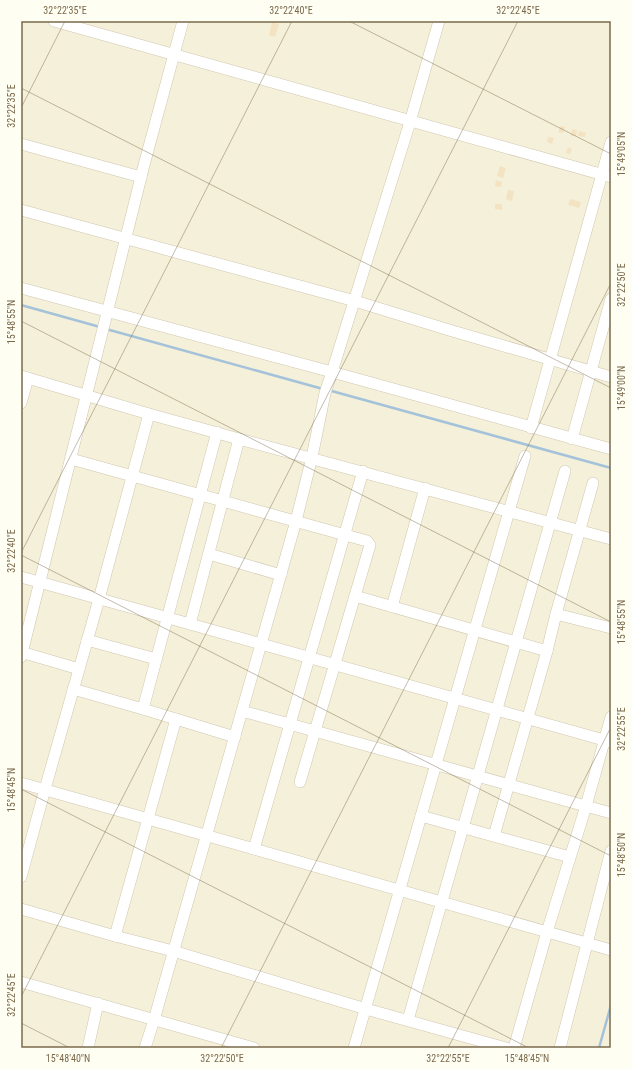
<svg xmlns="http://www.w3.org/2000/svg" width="632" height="1069" viewBox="0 0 632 1069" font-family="'Roboto Condensed',sans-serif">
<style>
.residential{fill:#f5f0d9}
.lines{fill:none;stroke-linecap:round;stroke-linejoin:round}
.stream{stroke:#a4c2da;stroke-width:2.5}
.building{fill:#f3e3c2}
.street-casing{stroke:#d1c7af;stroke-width:12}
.street{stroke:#fff;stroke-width:11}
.ticks{fill:none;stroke:#7a694c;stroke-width:1;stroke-opacity:0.45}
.neatline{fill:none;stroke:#7a694c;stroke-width:1.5}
.ticks-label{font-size:10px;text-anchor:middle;fill:#7a694c}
</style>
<rect width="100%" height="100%" fill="#fdfbeb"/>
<rect class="residential" x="21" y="21" width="590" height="1027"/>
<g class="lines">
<g class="stream">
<path d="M21,305L100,327"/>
<path d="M106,329L323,389"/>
<path d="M328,390L611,468"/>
<path d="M599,1048L611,1005"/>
</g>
</g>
<g class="building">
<path d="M272,22L279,24L275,37L269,35Z"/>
<path d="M560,126L565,127L563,133L558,132Z"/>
<path d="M572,129L577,130L576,136H571Z"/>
<path d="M579,131L586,133L585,137L578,136Z"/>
<path d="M548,137L554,138L552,144L547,142Z"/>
<path d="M568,147L572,149L570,154L566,153Z"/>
<path d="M500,166L506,168L503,178L497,176Z"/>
<path d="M496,180L502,182L501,187L495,186Z"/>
<path d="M508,190L514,191L512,201L506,199Z"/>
<path d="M570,199L581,202L579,208L568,205Z"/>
<path d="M495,204H502V210L495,209Z"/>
</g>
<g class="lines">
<g class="street-casing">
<g id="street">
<path d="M54,21L611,177"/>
<path d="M21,144L141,177"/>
<path d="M21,210L355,301L449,330L611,377"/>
<path d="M21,288L332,372L611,449"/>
<path d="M21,376L149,414L239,439L611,539"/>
<path d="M21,403L28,378"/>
<path d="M531,428L611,142"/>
<path d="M572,439L611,299"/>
<path d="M71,459L367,541L370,545L300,782"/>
<path d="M209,554L281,575"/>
<path d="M21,577L190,624L611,742"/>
<path d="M355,596L547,651"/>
<path d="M392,607L425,488"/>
<path d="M556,614L611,628"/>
<path d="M190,624L239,439"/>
<path d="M87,640L156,659"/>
<path d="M21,652L79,669"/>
<path d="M21,657L144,165L183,21"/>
<path d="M73,689L143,709L235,737"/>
<path d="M143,709L217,432"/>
<path d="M242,711L611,813"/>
<path d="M21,783L611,950"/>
<path d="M421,816L570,857"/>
<path d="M494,836L547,651L556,614L593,483"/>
<path d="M254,849L363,471"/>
<path d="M21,877L45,789L99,599L149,414"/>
<path d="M21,909L115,936L173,951L366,1009L506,1048"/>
<path d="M115,936L176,719"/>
<path d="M21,982L254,1048"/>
<path d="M408,1020L565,471"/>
<path d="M88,1048L98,1003"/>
<path d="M145,1048L154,1020L296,521L312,457L325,393L332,372L410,122L439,21"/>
<path d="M354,1048L525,456"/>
<path d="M514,1048L547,932L586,806L611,717"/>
<path d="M560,1048L611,851"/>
</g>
</g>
<use href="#street" class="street"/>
</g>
<path class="ticks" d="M349,21L611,154M21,88L611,388M21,108L65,21M21,321L611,622M21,553L292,21M21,555L611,856M21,789L529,1048M21,997L518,21M21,1023L70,1048M221,1048L611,283M448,1048L611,727"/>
<rect width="632" height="1069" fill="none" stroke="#fffef2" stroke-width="44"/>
<rect x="22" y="22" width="588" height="1025" class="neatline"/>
<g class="ticks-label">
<text x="65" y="14">32°22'35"E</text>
<text x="291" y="14">32°22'40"E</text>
<text x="518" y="14">32°22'45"E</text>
<text transform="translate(11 106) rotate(-90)" y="4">32°22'35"E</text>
<text transform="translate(621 154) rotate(-90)" y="4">15°49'05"N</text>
<text transform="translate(621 285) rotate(-90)" y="4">32°22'50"E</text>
<text transform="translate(11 322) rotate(-90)" y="4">15°48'55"N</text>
<text transform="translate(621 388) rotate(-90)" y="4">15°49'00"N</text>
<text transform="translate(11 551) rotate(-90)" y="4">32°22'40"E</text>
<text transform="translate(621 622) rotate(-90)" y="4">15°48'55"N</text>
<text transform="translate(621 729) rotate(-90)" y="4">32°22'55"E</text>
<text transform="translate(11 790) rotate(-90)" y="4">15°48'45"N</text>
<text transform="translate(621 855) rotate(-90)" y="4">15°48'50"N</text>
<text transform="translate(11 995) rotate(-90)" y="4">32°22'45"E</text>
<text x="68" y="1062">15°48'40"N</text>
<text x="222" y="1062">32°22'50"E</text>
<text x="448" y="1062">32°22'55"E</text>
<text x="527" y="1062">15°48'45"N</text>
</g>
</svg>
